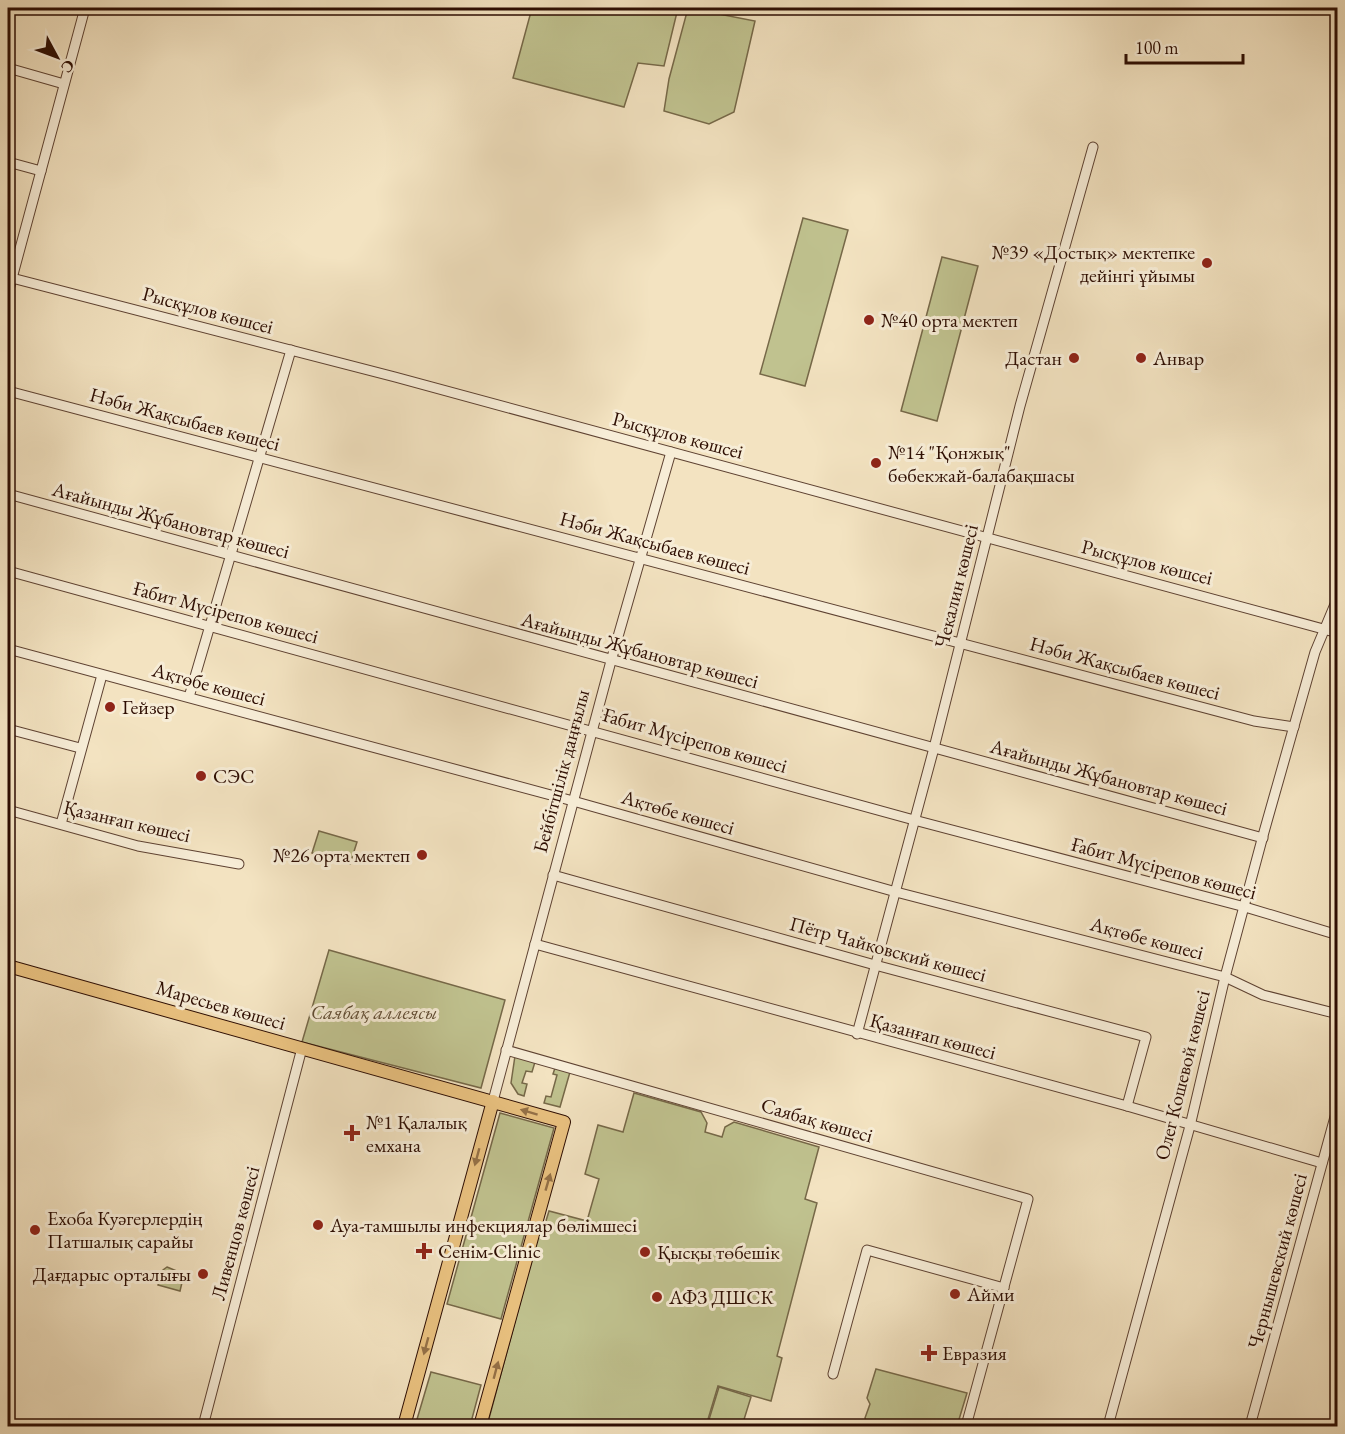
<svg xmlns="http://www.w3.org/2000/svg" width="1345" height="1434" viewBox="0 0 1345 1434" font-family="'EB Garamond',serif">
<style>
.green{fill:#c0c28f;stroke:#766848;stroke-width:1.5}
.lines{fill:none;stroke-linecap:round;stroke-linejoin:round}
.minor-casing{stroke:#5e4232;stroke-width:11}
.major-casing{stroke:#2d0d02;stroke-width:14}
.minor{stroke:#f7edd7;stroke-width:9}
.major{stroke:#eac280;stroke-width:12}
.oneway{fill:#957147}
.poi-dot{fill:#8f2418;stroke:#f7edd7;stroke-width:2}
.labels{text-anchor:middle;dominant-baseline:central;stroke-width:6;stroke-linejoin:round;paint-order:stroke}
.poi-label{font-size:20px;fill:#2d0d02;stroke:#f7edd7;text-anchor:start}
.street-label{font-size:20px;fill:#2d0d02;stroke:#f7edd7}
.park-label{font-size:20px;font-style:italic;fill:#604c33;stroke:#f7edd7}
</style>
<rect width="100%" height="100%" fill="#f3e3c1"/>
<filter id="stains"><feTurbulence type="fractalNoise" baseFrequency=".00333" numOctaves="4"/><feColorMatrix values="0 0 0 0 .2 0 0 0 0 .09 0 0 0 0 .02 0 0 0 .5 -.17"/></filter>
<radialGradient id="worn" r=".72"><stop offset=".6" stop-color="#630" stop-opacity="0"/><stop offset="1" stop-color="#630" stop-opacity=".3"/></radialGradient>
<g class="green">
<path d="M532,8H678L664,66L638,63L624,107L513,78Z"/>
<path d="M688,8L755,21L734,112L709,124L664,111L669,79Z"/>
<path d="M803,218L848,230L805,386L760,374Z"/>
<path d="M942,257L978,266L937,421L901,411Z"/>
<path d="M319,831L357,842L350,864L312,853Z"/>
<path d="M329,950L505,1000L481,1088L302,1042Z"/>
<path d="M515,1056L535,1062L532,1072L526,1071L522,1083L527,1084L524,1096L518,1094L511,1083Z"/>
<path d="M555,1068L570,1072L560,1107L544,1103L546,1096L551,1097L557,1075L553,1074Z"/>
<path d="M634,1093L701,1112L707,1123L705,1132L722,1137L725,1127L734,1122L819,1147L805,1199L817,1203L777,1356L782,1358L771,1401L718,1386L706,1426H673L649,1420L643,1426H487L540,1228L545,1224L549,1211L587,1221L599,1179L585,1174L598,1125L623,1132Z"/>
<path d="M500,1113L554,1128L501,1319L447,1304Z"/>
<path d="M167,1267L184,1274L180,1291L158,1285L163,1270Z"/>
<path d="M876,1369L967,1393L957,1426H868L865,1418L870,1404L867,1398Z"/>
<path d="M431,1372L481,1385L470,1426H415Z"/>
<path d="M719,1387L751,1397L742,1426H707Z"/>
</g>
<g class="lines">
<g class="minor-casing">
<g id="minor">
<path d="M8,68L64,84"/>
<path d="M8,162L41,171"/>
<path d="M8,277L395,377L1338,633"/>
<path d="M8,293L85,8"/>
<path d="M8,391L1254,721L1294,727"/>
<path d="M8,494L1263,838"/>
<path d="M8,571L914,820L1245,907L1338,935"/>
<path d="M8,649L573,801L896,892L1225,977L1263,995L1338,1014"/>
<path d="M189,697L291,350"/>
<path d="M8,729L80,748"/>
<path d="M8,810L138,846L239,864"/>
<path d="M61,824L102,675"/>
<path d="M553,875L875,965L1146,1037L1127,1106"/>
<path d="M535,944L1127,1106L1322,1163"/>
<path d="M857,1034L934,748L1020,406L1093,147"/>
<path d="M506,1050L1028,1199L966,1426"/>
<path d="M493,1101L611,661L671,452"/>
<path d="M833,1374L867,1250L1004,1288"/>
<path d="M203,1426L302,1048"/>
<path d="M1108,1426L1190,1126L1225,977L1264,832L1315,652L1338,597"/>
<path d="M1250,1426L1338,1106"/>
</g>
</g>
<g class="major-casing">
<g id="major">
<path d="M8,966L564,1122L480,1426"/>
<path d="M404,1426L493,1101"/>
</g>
</g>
<use href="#minor" class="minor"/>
<use href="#major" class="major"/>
</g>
<defs><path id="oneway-solid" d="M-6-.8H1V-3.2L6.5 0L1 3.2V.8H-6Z" transform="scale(1.5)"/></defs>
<g class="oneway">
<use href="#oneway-solid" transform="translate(529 1112) rotate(-163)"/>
<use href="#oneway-solid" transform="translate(477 1157) rotate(105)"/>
<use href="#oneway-solid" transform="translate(548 1182) rotate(-74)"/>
<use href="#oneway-solid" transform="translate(426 1346) rotate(105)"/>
<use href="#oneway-solid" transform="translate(496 1370) rotate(-75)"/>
</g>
<g class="poi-dot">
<circle cx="1207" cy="263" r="6"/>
<circle cx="869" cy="320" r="6"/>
<circle cx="1074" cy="358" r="6"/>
<circle cx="1141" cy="358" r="6"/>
<circle cx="876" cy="463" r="6"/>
<circle cx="110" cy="707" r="6"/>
<circle cx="201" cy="776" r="6"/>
<circle cx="422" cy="855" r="6"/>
<path d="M349 1124h6v6h6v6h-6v6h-6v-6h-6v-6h6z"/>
<circle cx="318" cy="1225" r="6"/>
<circle cx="35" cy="1230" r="6"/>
<path d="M421 1242h6v6h6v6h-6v6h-6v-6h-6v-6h6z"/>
<circle cx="645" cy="1252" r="6"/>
<circle cx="203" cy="1274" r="6"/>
<circle cx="955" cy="1294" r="6"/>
<circle cx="657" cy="1297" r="6"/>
<path d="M926 1344h6v6h6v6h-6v6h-6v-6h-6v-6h6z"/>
</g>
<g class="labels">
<g class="poi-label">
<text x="1195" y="252" text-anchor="end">№39 «Достық» мектепке<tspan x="1195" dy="23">дейінгі ұйымы</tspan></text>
<text x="881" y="320">№40 орта мектеп</text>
<text x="1062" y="358" text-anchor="end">Дастан</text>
<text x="1153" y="358">Анвар</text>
<text x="888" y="452">№14 "Қонжық"<tspan x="888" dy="23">бөбекжай-балабақшасы</tspan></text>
<text x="122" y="707">Гейзер</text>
<text x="213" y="776">СЭС</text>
<text x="410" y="855" text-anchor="end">№26 орта мектеп</text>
<text x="366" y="1122">№1 Қалалық<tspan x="366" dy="23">емхана</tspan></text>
<text x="47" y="1218">Ехоба Куәгерлердің<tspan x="47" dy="23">Патшалық сарайы</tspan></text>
<text x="330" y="1225">Ауа-тамшылы инфекциялар бөлімшесі</text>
<text x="438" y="1251">Сенім-Clinic</text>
<text x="657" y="1252">Қысқы төбешік</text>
<text x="191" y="1274" text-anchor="end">Дағдарыс орталығы</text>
<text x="967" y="1294">Айми</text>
<text x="669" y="1297">АФЗ ДШСК</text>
<text x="942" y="1353">Евразия</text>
</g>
<g class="street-label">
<text transform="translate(208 310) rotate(15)">Рысқұлов көшсеі</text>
<text transform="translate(185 419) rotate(15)">Нәби Жақсыбаев көшесі</text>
<text transform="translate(678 435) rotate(15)">Рысқұлов көшсеі</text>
<text transform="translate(171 520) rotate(15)">Ағайынды Жұбановтар көшесі</text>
<text transform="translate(655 543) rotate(15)">Нәби Жақсыбаев көшесі</text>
<text transform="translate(1147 562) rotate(14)">Рысқұлов көшсеі</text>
<text transform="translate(956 586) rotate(-76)">Чекалин көшесі</text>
<text transform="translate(226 612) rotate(15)">Ғабит Мүсірепов көшесі</text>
<text transform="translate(640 650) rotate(15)">Ағайынды Жұбановтар көшесі</text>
<text transform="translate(1125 668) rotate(15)">Нәби Жақсыбаев көшесі</text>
<text transform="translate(209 684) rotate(15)">Ақтөбе көшесі</text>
<text transform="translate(695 740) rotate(16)">Ғабит Мүсірепов көшесі</text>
<text transform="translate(561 771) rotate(-75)">Бейбітшілік даңғылы</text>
<text transform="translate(1109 777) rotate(15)">Ағайынды Жұбановтар көшесі</text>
<text transform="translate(678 812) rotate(16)">Ақтөбе көшесі</text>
<text transform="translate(127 821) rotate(13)">Қазанғап көшесі</text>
<text transform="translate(1164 868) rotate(15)">Ғабит Мүсірепов көшесі</text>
<text transform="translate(1147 938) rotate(15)">Ақтөбе көшесі</text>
<text transform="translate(888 949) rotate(15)">Пётр Чайковский көшесі</text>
<text transform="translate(221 1005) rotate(16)">Маресьев көшесі</text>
<text transform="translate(933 1036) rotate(15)">Қазанғап көшесі</text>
<text transform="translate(1182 1075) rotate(-76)">Олег Кошевой көшесі</text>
<text transform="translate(817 1120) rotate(16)">Саябақ көшесі</text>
<text transform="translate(235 1233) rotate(-75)">Ливенцов көшесі</text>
<text transform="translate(1277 1261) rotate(-75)">Чернышевский көшесі</text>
</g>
<g class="park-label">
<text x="374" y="1012">Саябақ аллеясы</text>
</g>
</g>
<rect width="1345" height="1434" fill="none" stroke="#f3e3c1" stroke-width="30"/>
<rect x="9" y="9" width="1327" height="1416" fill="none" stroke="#2d0d02" stroke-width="3"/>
<rect x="15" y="15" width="1315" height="1404" fill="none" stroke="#2d0d02" stroke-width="1.5"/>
<g transform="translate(57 57) rotate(131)" stroke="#f7edd7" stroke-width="4.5" paint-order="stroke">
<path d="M0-4.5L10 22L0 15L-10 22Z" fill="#2d0d02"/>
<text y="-9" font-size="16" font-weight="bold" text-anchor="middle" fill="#2d0d02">С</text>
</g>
<path d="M1126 54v9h117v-9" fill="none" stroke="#2d0d02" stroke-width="3"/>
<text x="1135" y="54" font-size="18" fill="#2d0d02" stroke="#f7edd7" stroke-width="4.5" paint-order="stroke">100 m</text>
<rect width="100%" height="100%" filter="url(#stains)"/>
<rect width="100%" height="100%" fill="url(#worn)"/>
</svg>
